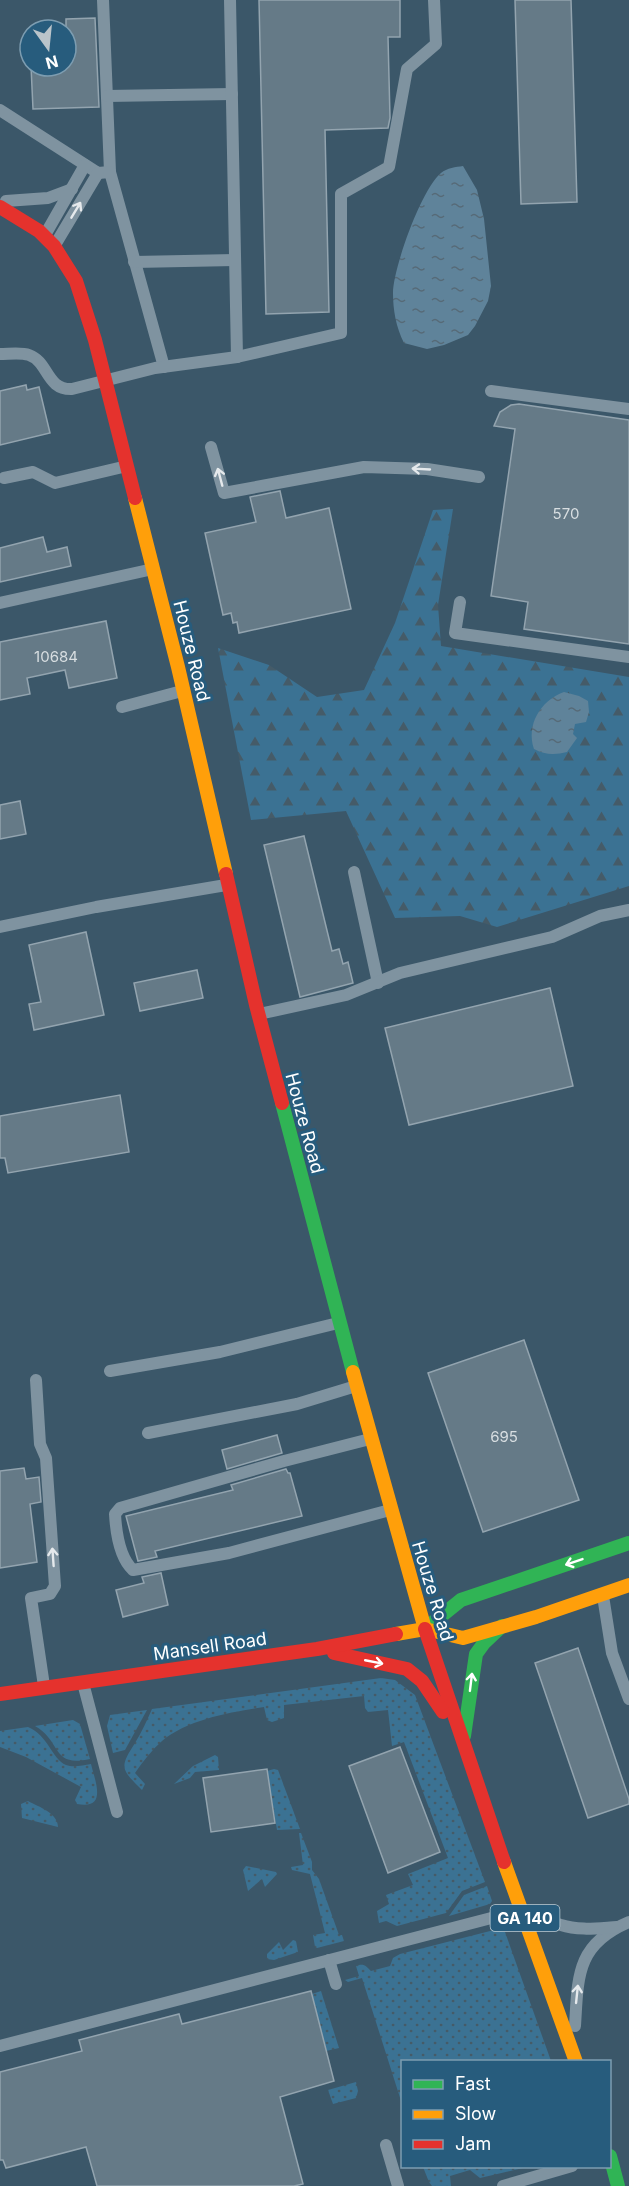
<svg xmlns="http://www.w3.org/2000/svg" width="629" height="2186" viewBox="0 0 629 2186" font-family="Inter,sans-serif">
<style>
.grass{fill:url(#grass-dots)}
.forest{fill:url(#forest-firs)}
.water{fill:url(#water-ripples)}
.building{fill:#657a87;stroke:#93a4af;stroke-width:1.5}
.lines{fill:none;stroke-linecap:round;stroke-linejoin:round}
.lane{stroke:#7f93a0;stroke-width:12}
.fast{stroke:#30b455;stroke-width:14}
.slow{stroke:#ff9f0a;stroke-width:14}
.jam{stroke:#e5322d;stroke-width:14}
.oneway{stroke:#e5e9ec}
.oneway2{stroke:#fff}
.labels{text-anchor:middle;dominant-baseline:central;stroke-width:6;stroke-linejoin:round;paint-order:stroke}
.number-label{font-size:15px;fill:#d8dee1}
.shield{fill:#275c7d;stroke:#beced8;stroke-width:1.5}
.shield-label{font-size:16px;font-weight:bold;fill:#fff}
.street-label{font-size:18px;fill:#fff;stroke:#275c7d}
</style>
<defs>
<pattern id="grass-dots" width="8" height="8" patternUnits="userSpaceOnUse" patternTransform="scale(1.5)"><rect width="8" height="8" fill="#3b7293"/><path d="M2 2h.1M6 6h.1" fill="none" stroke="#455b68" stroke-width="1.8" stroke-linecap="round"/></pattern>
<pattern id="forest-firs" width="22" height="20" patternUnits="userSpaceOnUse" patternTransform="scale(1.5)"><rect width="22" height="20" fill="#3b7293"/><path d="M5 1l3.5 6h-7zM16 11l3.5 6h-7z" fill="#455b68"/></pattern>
<pattern id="water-ripples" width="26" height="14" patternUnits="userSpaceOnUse" patternTransform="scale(1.5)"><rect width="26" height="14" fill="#5f839a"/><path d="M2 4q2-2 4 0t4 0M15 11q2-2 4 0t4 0" fill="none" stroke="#566a77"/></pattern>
</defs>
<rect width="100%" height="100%" fill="#3b5769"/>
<g class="grass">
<path d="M381,1678L395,1680L415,1695L485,1882L462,1891L446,1913L397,1926L386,1921L379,1923L377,1911L389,1904L386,1895L413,1885L408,1874L448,1858L404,1742L392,1746L388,1710L368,1712L365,1708L364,1696L284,1705V1718L272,1722L267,1720L264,1707C232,1712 188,1719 162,1741C152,1750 143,1761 135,1773L145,1784L142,1790C121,1769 119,1768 135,1743C142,1732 147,1720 152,1709Z"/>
<path d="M147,1710L125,1750L113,1753L107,1726L110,1715Z"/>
<path d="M73,1720L80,1724L90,1759C51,1768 62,1741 35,1726Z"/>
<path d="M28,1727C48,1735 52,1759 66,1765C74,1768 83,1765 91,1764C95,1781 108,1810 77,1804L75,1800L81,1787L26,1757L0,1747V1731Z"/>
<path d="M215,1755L218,1757L219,1770L195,1772L190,1778L174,1784L193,1766Z"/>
<path d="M274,1769L278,1770L300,1829L277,1830L267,1771Z"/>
<path d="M28,1801C39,1807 58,1813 58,1827L22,1818L21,1804Z"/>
<path d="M299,1833H301L312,1862V1870L319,1879L339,1935H342L344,1941L317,1948L315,1947L313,1935L325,1933L310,1874L292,1870L291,1867L303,1865Z"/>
<path d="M246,1866L276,1872L277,1874L265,1887L262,1879L248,1891L243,1870Z"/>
<path d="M487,1886L492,1901L490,1904L449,1916L464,1895Z"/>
<path d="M494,1930L505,1932L551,2061L402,2062V2104L362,1978L348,1982L345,1980L359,1976L356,1966C364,1963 366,1966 371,1971L390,1966L393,1958L400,1954Z"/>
<path d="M293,1940L296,1941L298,1952L274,1960L267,1959V1954L279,1942L283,1950Z"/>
<path d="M321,1991L339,2048L326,2051L312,1994Z"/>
<path d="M356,2082L358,2091L356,2098L333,2104L328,2090Z"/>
<path d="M423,2167V2166L527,2167L480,2178L470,2170L450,2176L451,2186H432L429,2182Z"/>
</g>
<path class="forest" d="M453,509L438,605L441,646L629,677V886L497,927L460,916L395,918L346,811L251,820L218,648L269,665L317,697L364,690L395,623L433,510Z"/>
<g class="water">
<path d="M463,166L477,190L484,219L491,286L488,301L475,326L468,335L444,345L427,349L404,343C396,327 393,310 393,293C393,268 422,188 441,173C447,168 456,167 463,166Z"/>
<path d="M564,692L579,696L588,701L589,712L586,722L575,724L573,734L577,738L567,752C555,755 545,755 534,749C526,725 540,701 564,692Z"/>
</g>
<g class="building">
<path d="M259,0H400V37H388L390,118L388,128L325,130L329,312L266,314Z"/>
<path d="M515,0H571L577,202L521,204Z"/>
<path d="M95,18L99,107L33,109L31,66H66V19Z"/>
<path d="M26,385L27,390L39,387L50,433L0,445V391Z"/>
<path d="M519,404L629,420V644L524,629L528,602L491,596L515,429L494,426L500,412L511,405Z"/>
<path d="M280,491L286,518L329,508L351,609L239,633L237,622L233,623L231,613L223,615L205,533L256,522L250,497Z"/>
<path d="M43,537L47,552L67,547L71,566L0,582V548Z"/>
<path d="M106,621L117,678L69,688L65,670L27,678L30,694L0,700V642Z"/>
<path d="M20,801L26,834L0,839V805Z"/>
<path d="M304,836L332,951L339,949L343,964L348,962L353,983L300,997L264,845Z"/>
<path d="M86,932L104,1015L34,1030L29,1004L41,1002L29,945Z"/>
<path d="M197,970L203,998L140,1011L134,983Z"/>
<path d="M550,988L573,1086L409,1125L385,1028Z"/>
<path d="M120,1095L129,1152L8,1173L5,1158H0V1116Z"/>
<path d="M524,1340L579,1500L483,1532L428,1373Z"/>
<path d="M277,1435L282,1453L227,1469L222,1450Z"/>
<path d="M24,1468L26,1479L39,1477L41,1502L30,1504L37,1562L0,1568V1471Z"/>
<path d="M286,1469L288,1473H290L302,1516L155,1551L157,1557L138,1561L126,1516L233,1490L231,1485Z"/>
<path d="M161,1573L168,1605L123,1617L116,1590L144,1583L142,1577Z"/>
<path d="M578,1648L629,1799V1804L588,1818L535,1663Z"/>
<path d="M400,1747L440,1852L388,1873L349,1766Z"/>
<path d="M267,1769L275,1823L211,1832L203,1778Z"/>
<path d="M311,1991L334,2081L280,2097L303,2184L294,2186H97L86,2147L6,2168L3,2160H0V2072L82,2051L79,2040L179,2014L182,2024Z"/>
</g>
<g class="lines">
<g class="lane">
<path d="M103,0L110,172L164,367"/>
<path d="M107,96L232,94"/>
<path d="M0,110L98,173L110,172"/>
<path d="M6,201L48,198L72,189"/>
<path d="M45,235L85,165"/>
<path d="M55,245L98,173"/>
<path d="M134,262L235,260"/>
<path d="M0,354C9,354 21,352 29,355C49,362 46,390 72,389L155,368L237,357L230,0"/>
<path d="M237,357L341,333V194L389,167L407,69L436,44L434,0"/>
<path d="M491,391L629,409"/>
<path d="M211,447L224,493L364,467L427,469L479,477"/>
<path d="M4,478L33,472L55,483L127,466"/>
<path d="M460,602L455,633L629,657"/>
<path d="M0,603L153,569"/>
<path d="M122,707L182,691"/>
<path d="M354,872L378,983"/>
<path d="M0,927L96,907L226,885"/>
<path d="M259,1014L346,995L400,973L552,937L600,916L629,910"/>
<path d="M110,1371L220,1352L338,1323"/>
<path d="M36,1380L40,1444L46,1458L55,1586L50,1594L31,1598L44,1686"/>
<path d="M148,1433L297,1404L356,1386"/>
<path d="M370,1439L284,1461L120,1508L115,1514C116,1532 120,1558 133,1570L229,1553L390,1510"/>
<path d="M603,1596L612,1653L629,1699"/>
<path d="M83,1683L117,1812"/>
<path d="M329,1960L336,1984"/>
<path d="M575,2026C578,1977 576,1944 629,1922"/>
<path d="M0,2046L522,1910C537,1913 547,1921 561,1925C579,1931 599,1928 617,1927"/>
<path d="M386,2145L398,2186"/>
<path d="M503,2186L572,2166"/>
</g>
<g class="fast">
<path d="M282,1103L353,1372"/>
<path d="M425,1629L461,1600L629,1543"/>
<path d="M464,1736L476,1654L484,1643L502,1626"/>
<path d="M610,2156L618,2186"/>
</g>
<g class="slow">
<path d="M135,498L178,667L226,874"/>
<path d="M353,1372L425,1629"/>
<path d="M396,1634L425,1629L463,1638L536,1617L629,1585"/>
<path d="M504,1862L576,2062"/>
</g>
<g class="jam">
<path d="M0,207L39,231L54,246L76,281L95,340L135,498"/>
<path d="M226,874L256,1005L282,1103"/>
<path d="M425,1629L504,1862"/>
<path d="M334,1653L407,1669L422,1681L443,1712"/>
<path d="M0,1694L317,1649L396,1634"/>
</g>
</g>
<defs><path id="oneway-shaft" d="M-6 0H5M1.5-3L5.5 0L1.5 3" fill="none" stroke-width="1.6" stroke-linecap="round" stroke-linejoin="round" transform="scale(1.5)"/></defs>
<g class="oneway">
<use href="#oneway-shaft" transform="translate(76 210) rotate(-59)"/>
<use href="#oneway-shaft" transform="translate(421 469) rotate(-177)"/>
<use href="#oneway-shaft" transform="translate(220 477) rotate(-105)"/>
<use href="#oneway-shaft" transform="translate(53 1557) rotate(-94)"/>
<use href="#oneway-shaft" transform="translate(577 1994) rotate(-84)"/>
</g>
<g class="oneway2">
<use href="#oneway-shaft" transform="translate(574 1562) rotate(161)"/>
<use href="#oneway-shaft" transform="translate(374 1662) rotate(11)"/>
<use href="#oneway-shaft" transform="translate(471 1682) rotate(-83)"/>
</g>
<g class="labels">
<g class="number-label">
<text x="566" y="513">570</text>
<text x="56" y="656">10684</text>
<text x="504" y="1436">695</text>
</g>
<rect class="shield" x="490.5" y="1905" width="69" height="26" rx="4.5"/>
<g class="shield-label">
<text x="525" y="1918">GA 140</text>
</g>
<g class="street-label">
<text transform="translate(192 651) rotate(76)">Houze Road</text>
<text transform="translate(305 1123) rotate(75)">Houze Road</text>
<text transform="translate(433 1591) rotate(73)">Houze Road</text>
<text transform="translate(210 1646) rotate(-8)">Mansell Road</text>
</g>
</g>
<rect x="401" y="2060" width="210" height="108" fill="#275c7d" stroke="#7d9db1" stroke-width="1.5"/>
<rect x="413" y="2080" width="30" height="9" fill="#30b455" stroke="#7d9db1" stroke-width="1.5"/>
<text x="455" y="2090" font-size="18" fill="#ffffff">Fast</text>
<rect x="413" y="2110" width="30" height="9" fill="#ff9f0a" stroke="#7d9db1" stroke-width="1.5"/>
<text x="455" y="2120" font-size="18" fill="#ffffff">Slow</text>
<rect x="413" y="2140" width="30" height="9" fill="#e5322d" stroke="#7d9db1" stroke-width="1.5"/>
<text x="455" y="2150" font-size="18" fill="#ffffff">Jam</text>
<g transform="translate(48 48) rotate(165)"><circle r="28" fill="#275c7d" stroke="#7d9db1" stroke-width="1.5"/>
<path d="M0-4.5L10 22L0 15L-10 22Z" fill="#bac4ca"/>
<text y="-9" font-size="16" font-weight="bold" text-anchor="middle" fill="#ffffff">N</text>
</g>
</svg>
